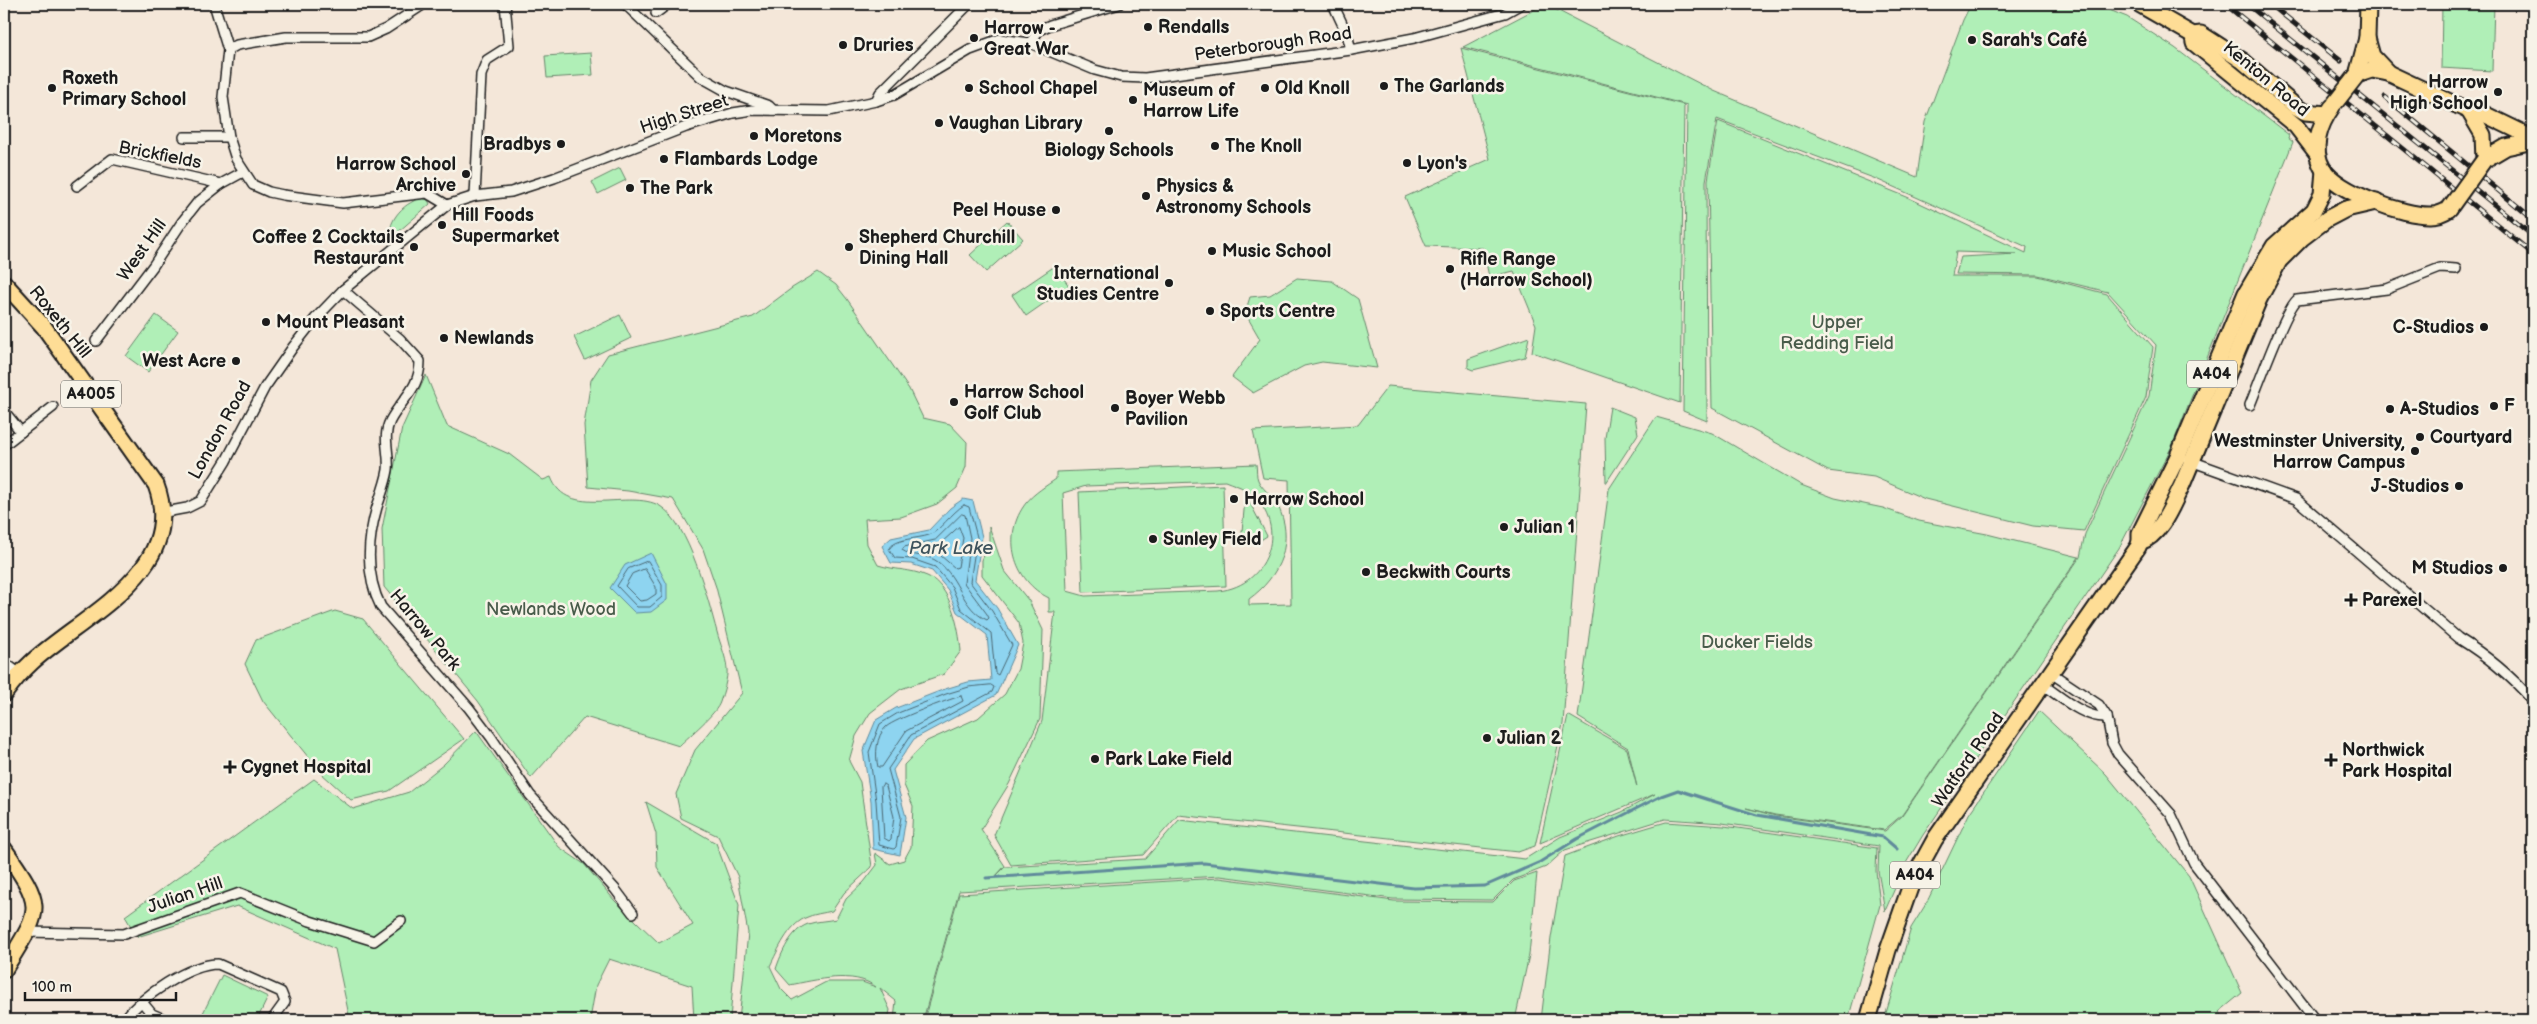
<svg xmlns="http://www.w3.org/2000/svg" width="2537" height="1024" viewBox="0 0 2537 1024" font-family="'Balsamiq Sans',sans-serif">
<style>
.green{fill:#b0efb7;stroke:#66866a;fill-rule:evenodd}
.water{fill:#8ed4f0;stroke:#608a9b}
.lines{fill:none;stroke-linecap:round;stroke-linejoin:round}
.shore{stroke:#4a6671;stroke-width:1}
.stream{stroke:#608a9b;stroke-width:3}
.street-casing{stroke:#1c1c1c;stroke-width:12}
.primary-casing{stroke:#1c1c1c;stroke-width:19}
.street{stroke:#f7f3e8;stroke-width:9}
.primary{stroke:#fedd96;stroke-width:15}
.rail-casing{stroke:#1c1c1c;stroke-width:5}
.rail{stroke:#f7f3e8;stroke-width:3;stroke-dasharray:9;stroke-linecap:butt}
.primary-bridge-casing{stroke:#1c1c1c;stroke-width:19;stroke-linecap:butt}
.primary-bridge{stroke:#fedd96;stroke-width:15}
.poi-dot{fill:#1c1c1c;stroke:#f7f3e8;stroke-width:2}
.labels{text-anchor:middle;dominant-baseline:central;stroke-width:5;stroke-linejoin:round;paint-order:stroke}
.shield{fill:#f7f3e8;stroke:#5e5c59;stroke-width:1}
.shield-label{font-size:16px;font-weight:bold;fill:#1c1c1c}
.poi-label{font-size:18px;font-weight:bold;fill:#1c1c1c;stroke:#f7f3e8;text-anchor:start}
.street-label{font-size:18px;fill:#1c1c1c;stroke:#f7f3e8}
.park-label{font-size:18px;fill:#485b4a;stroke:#f7f3e8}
.water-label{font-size:19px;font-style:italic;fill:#3e535c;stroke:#f7f3e8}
</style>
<rect width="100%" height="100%" fill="#f4e7d9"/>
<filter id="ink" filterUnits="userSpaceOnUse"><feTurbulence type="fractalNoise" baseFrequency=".02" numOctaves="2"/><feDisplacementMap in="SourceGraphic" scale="10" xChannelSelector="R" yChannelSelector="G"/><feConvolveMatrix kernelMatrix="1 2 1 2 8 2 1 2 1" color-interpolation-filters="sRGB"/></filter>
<g filter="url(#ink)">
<g class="green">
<path d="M1545,4L1714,91L1917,177L1925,122L1963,20L1971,4H2094L2127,17L2175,48L2289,135L2288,138L2293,142L2172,446L2119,548L1923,835L1906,863L1885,911L1878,871L1879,846L1722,823L1665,819L1565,850L1546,867L1513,880L1493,900L1393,899L1220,876L959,891L923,1020H894L896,1001L880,988L890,1010L888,1020H739L748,933L738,877L718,836L681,818L676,794L695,750L742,693L716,587L703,549L673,499L628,491L588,487L584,425L591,380L608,354L753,317L792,288L818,272L836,285L847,299L909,389L923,418L950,424L967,442L966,467L957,488L937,504L901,517L865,519L867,544L878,565C894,570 911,569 927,576C951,585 959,629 961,651L944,674L901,689L870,713L856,736L849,761L860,782L872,867L844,893L832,911C824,913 813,914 805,918C788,926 778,950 770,966L781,989L792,1000L826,982H862L876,987C854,970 815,980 790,985L776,969C781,954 791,930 808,924C817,921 827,921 836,919L846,899L864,882L877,865L875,853L890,864L904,860L911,847L913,806L904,785V765L927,741L978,718L1005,694L1018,669L1023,643L1019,623L982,575V560L989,544V526L1004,570L1029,601L1043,630L1040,719L1009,784L981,829L1005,866L994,878L1005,867L1145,859L1179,820L1525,859L1560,837L1622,812L1655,794L1540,843L1568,715L1627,749L1637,787L1628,748L1578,717L1609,489L1656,417L1712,433L1801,485L1835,498L1883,508L1919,521L1987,534L2079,557L1902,815L1884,830L1775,815L1746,808L1776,816L1885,831L1902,816L2080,557L2085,534L2149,396L2156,345L2108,292L2038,275L1956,274L1961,257L2017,254L1956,252L1952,276H2038L2107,294L2153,347L2146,397L2084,531L2033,526L1925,499L1874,477L1828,471L1712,408L1708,180L1718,121L1907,197L2026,253L2027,247L1876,179L1717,119L1706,181L1707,421L1683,411L1687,105L1463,47Z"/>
<path d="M2442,4H2494L2492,71L2441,68Z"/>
<path d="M1461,48L1684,105L1680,403L1532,352L1536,325L1514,271L1489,277L1483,248L1426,246L1405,197L1490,159Z"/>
<path d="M591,53L593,75L547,78L545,56Z"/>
<path d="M620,168L626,180L598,194L592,182Z"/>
<path d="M423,198L428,200L430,204L390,239C387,219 406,201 423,198Z"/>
<path d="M1007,221L1023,239L986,272L970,255Z"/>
<path d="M1055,266L1069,286L1026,316L1012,295Z"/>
<path d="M1297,278L1332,281L1358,299L1377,368L1322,362L1304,366L1253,393L1232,377L1260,339L1245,313L1250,297L1270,295Z"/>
<path d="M156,315L178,331L148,372L126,356Z"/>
<path d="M620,315L631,338L585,360L574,337Z"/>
<path d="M1529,337L1525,357L1473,370L1468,368V359Z"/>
<path d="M426,375L447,426L509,454L543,480L551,477C567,521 629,488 660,506C689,523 708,600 717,632C720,644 726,656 727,669C728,678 723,693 720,702C717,713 689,736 679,746L585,717L531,778L478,701L384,587L382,529L402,428Z"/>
<path d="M1388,386L1586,404L1563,724L1535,846L1518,852L1178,815L1143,855L1011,865L994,835L1042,721L1055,612H1049V598C1013,581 1001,535 1026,503C1034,493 1046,486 1056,479V472L1256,464C1257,469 1256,476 1258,480C1261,488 1272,495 1277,504C1296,540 1280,577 1249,599V605L1291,604L1289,480L1263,478L1253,431L1358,425ZM1225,481C1232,484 1240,486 1246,490C1291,521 1271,586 1218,591L1085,596L1067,591L1063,493L1086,486Z"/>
<path d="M1610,407L1635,417L1638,434L1606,483L1605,438Z"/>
<path d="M1223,485L1226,586L1083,592L1079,492Z"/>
<path d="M1245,500L1249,501L1267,536L1259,541L1241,542Z"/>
<path d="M335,611L363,619L464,739L389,791L351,800L321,773L263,701L245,664L256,640Z"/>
<path d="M2039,711L2106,774L2189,876L2242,993L2219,1012L2226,1020H1884L1911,928L1926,904L1969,814Z"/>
<path d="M476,731L559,847L584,864L615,901L659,943L693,925L657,867L656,834L646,802L716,843L739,905L730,1020H694L692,986L609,959L596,985L590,1020H350L335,949L237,906L137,937L125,916L314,779L353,809L409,792L444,764Z"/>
<path d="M1666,822L1724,826L1877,848L1876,871L1880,905L1848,1020H1541L1551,938L1565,856L1619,836Z"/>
<path d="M1537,873L1529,955L1515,1020H924L959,894L1219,878L1394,901L1493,902L1514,881Z"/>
<path d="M222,975L268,997L257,1020L200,1019Z"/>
</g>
<g class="water">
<path d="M963,499L973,501L982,537L975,580L997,608L1018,645L996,695L914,739L893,770L906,817L900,855L873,849L871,801L863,751L876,720L896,708L945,689L968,682L991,680L987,635L957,612L948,590L932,571L911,564L891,563L882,546L891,538L929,530L950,508Z"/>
<path d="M651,553L667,584V600L651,612L635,613L610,588L625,565Z"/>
</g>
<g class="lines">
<g class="shore">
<path d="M964,505L969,507L977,537L970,582L992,611L1012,645L998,675L995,673L991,633L961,609L952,587L935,567L912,559L895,558L889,549C895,538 918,539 929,535C939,532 952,512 964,505Z"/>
<path d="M962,514L965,515L970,538L964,583L987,614L989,618L987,620C961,608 960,578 938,562C928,554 911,557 902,550L904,547L935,540Z"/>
<path d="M959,527L963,538L958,567L955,568L934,550Z"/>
<path d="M648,561L662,585V597L650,607H637L617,586L628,569Z"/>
<path d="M645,569L656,587V594L647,600L640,601L625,586L632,574Z"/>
<path d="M991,685L994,687L992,692L911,735L888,769L901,817L896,847L894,849L879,845L876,801L869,752L880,724L898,713L946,694L969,687Z"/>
<path d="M961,696L963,701L906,731L882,767H878C875,755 876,736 886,727C895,719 947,700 961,696Z"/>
<path d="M883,784L886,786L894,817L891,839L889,841L884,838L881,787Z"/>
</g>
<path class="stream" d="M986,878L1204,863L1414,888L1485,886L1540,862L1577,839L1661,796L1678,790L1757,815L1883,837L1897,849"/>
<g class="street-casing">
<g id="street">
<path d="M214,4L228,50L223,97L229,137L236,159L253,185L269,192L283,195L343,203L427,193L447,205"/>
<path d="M625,4L701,77L726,91L769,106L773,110"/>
<path d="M1333,4L1347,34L1351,50"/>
<path d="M150,5L156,4"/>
<path d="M656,13L668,4"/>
<path d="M1030,43L1039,30L1050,25L1119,4"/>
<path d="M228,50L237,45L286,37H368L386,29L421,6"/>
<path d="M876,101L880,93L969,4"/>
<path d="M184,137H229"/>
<path d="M77,186L112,159L221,184L243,172"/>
<path d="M475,196L481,75L487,60L509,46L505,4"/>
<path d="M343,290L400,339L420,361C420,389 402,398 390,421C382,437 390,453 388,470C386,482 381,495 377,507C367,541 365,575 381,607L469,708L491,737L530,795L615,889L633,913"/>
<path d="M96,341L153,266L182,222L197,203L221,184"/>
<path d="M2250,405C2258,386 2285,310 2297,300L2387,289L2440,268L2456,269"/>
<path d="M4,411L21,432"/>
<path d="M4,445L53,407"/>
<path d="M2188,460L2296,499L2458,638C2486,655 2512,677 2533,701"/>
<path d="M160,513L187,508L201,501L226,461L265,387L293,347L315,319L343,290L447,205L475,196L511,192L554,178L686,127L733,113L752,110L829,111L876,101L894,95L970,50L1000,39L1030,43L1095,70L1121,77L1145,78L1351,50L1414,38L1505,13L1521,4"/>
<path d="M4,662L20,674"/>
<path d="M2051,673L2099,705L2107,717L2112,743L2118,754L2171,814L2194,863L2315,1020"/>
<path d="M2043,685C2061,697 2085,719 2107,717"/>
<path d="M26,932L124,934L240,893L310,921L374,941L401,921"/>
<path d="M142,1002L152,1014L166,1020"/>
<path d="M124,1020C141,997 189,964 218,964L281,992L285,1002L272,1020"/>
</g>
</g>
<g class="primary-casing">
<g id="primary">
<path d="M2139,4L2193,35L2201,34L2243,61L2296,107L2305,112L2327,114"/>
<path d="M2368,4L2367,38L2372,56L2388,73"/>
<path d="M2193,35L2194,43L2296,126L2316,152"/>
<path d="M2357,75L2372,70L2388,73L2469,111L2483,135L2484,160L2506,147L2529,142"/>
<path d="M2357,75L2367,38"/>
<path d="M2332,107C2319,125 2311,149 2323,169C2337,192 2404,216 2431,215C2438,215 2443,213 2449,209"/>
<path d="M2469,111L2484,114L2519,131L2533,144"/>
<path d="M4,283L44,327L156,485C188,570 82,616 32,662C21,672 12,683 4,694"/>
<path d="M2140,542C2161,536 2173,503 2182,485L2259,299L2279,261L2302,238L2327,219L2346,209L2376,202"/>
<path d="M4,849C47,910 41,909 4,970"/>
<path d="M1868,1020L1888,950L1913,879L1935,839L2138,547L2140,542V533L2178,456L2246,293L2274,246L2314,210L2322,194L2324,170"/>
</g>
</g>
<use href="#street" class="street"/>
<use href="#primary" class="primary"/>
<g class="rail-casing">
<g id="rail">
<path d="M2225,4L2533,254"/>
<path d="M2247,4L2533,236"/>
<path d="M2270,4L2341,61"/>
<path d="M2385,97L2533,219"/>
</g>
</g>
<use href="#rail" class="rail"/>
<g class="primary-bridge-casing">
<g id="primary-bridge">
<path d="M2335,103L2357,75"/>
<path d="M2449,209L2484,160"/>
</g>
</g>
<use href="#primary-bridge" class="primary-bridge"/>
</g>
</g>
<g class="poi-dot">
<circle cx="1148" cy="27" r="5"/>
<circle cx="974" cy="38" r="5"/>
<circle cx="1972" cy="40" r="5"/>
<circle cx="843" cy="45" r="5"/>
<circle cx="1384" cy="86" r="5"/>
<circle cx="52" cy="88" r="5"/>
<circle cx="969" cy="88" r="5"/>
<circle cx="1265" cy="88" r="5"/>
<circle cx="2498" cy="92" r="5"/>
<circle cx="1133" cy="100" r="5"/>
<circle cx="939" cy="123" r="5"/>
<circle cx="1109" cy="131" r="5"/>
<circle cx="754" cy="136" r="5"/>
<circle cx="561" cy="144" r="5"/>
<circle cx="1215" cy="146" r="5"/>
<circle cx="664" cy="159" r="5"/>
<circle cx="1407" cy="163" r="5"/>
<circle cx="466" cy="174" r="5"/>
<circle cx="630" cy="188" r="5"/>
<circle cx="1146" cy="196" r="5"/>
<circle cx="1056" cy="210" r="5"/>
<circle cx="442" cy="225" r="5"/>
<circle cx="414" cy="247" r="5"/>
<circle cx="849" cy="247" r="5"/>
<circle cx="1212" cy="251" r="5"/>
<circle cx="1450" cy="269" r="5"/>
<circle cx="1169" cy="283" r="5"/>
<circle cx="1210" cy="311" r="5"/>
<circle cx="266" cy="322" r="5"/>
<circle cx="2484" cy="327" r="5"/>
<circle cx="444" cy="338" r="5"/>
<circle cx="236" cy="361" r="5"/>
<circle cx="954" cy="402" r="5"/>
<circle cx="2494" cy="406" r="5"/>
<circle cx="1115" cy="408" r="5"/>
<circle cx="2390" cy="409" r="5"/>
<circle cx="2420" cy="437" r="5"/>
<circle cx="2415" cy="451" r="5"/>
<circle cx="2459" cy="486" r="5"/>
<circle cx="1234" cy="499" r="5"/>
<circle cx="1504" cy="527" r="5"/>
<circle cx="1153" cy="539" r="5"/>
<circle cx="2503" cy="568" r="5"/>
<circle cx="1366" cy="572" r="5"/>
<path d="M2348.5 592.5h5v5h5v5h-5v5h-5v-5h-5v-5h5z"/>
<circle cx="1487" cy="738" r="5"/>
<circle cx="1095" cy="759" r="5"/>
<path d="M2328.5 752.5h5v5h5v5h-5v5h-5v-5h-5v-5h5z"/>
<path d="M227.5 759.5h5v5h5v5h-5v5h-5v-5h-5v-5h5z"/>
</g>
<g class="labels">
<g class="shield">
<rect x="2187" y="360.5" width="50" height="27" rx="4"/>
<rect x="61" y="380.5" width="60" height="27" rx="4"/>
<rect x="1890" y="861.5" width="50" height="27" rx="4"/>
</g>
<g class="shield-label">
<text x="2212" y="374">A404</text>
<text x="91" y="394">A4005</text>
<text x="1915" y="875">A404</text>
</g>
<g class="poi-label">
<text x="1158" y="27">Rendalls</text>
<text x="984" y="28">Harrow -<tspan x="984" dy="21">Great War</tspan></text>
<text x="1982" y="40">Sarah's Café</text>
<text x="853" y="45">Druries</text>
<text x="62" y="78">Roxeth<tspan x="62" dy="21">Primary School</tspan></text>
<text x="2488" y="82" text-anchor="end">Harrow<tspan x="2488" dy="21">High School</tspan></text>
<text x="1394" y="86">The Garlands</text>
<text x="979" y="88">School Chapel</text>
<text x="1275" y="88">Old Knoll</text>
<text x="1143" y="90">Museum of<tspan x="1143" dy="21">Harrow Life</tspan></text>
<text x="949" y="123">Vaughan Library</text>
<text x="764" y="136">Moretons</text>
<text x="551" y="144" text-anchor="end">Bradbys</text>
<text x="1225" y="146">The Knoll</text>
<text x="1109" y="150" text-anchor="middle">Biology Schools</text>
<text x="674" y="159">Flambards Lodge</text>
<text x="1417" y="163">Lyon's</text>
<text x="456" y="164" text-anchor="end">Harrow School<tspan x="456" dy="21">Archive</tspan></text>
<text x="1156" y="186">Physics &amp;<tspan x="1156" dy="21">Astronomy Schools</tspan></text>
<text x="640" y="188">The Park</text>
<text x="1046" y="210" text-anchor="end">Peel House</text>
<text x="452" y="215">Hill Foods<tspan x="452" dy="21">Supermarket</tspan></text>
<text x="404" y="237" text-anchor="end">Coffee 2 Cocktails<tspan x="404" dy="21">Restaurant</tspan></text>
<text x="859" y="237">Shepherd Churchill<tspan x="859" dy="21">Dining Hall</tspan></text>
<text x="1222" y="251">Music School</text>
<text x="1460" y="259">Rifle Range<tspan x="1460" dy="21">(Harrow School)</tspan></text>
<text x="1159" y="273" text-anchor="end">International<tspan x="1159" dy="21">Studies Centre</tspan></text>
<text x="1220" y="311">Sports Centre</text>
<text x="276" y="322">Mount Pleasant</text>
<text x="2474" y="327" text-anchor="end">C-Studios</text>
<text x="454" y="338">Newlands</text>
<text x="226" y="361" text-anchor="end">West Acre</text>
<text x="964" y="392">Harrow School<tspan x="964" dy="21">Golf Club</tspan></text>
<text x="1125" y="398">Boyer Webb<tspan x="1125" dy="21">Pavilion</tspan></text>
<text x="2504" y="406">F</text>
<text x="2400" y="409">A-Studios</text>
<text x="2430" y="437">Courtyard</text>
<text x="2405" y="441" text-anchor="end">Westminster University,<tspan x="2405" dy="21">Harrow Campus</tspan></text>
<text x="2449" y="486" text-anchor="end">J-Studios</text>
<text x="1244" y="499">Harrow School</text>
<text x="1514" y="527">Julian 1</text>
<text x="1163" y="539">Sunley Field</text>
<text x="2493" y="568" text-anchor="end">M Studios</text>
<text x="1376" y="572">Beckwith Courts</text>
<text x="2362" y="600">Parexel</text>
<text x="1497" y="738">Julian 2</text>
<text x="2342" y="750">Northwick<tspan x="2342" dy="21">Park Hospital</tspan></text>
<text x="1105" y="759">Park Lake Field</text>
<text x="241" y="767">Cygnet Hospital</text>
</g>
<g class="street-label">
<text transform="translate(1273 44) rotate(-8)">Peterborough Road</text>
<text transform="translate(2266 79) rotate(40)">Kenton Road</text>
<text transform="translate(684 114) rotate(-18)">High Street</text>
<text transform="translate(160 155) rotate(11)">Brickfields</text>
<text transform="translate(142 250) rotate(-55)">West Hill</text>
<text transform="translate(60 322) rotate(51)">Roxeth Hill</text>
<text transform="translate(220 430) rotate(-61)">London Road</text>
<text transform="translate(425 630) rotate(50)">Harrow Park</text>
<text transform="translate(1968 760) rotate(-55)">Watford Road</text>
<text transform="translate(185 895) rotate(-19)">Julian Hill</text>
</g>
<g class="park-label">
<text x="1837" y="322">Upper<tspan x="1837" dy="21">Redding Field</tspan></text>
<text x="551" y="609">Newlands Wood</text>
<text x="1757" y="642">Ducker Fields</text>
</g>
<g class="water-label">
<text x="951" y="548">Park Lake</text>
</g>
</g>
<rect width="2537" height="1024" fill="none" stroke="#f7f3e8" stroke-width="20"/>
<rect x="10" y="10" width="2517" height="1004" fill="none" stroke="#1c1c1c" stroke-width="2" filter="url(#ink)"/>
<path d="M25 992v8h151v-8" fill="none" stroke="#1c1c1c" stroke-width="2.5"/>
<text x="32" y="992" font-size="15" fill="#1c1c1c" stroke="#f7f3e8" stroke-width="4" paint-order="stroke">100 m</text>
</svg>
